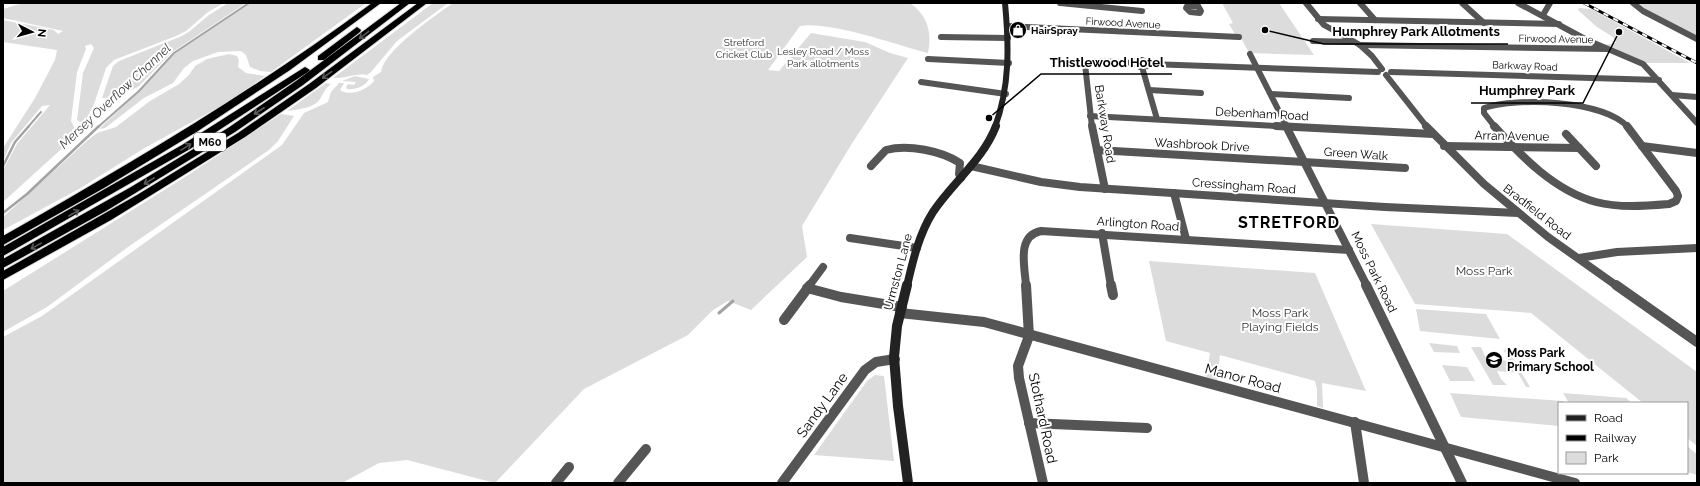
<svg xmlns="http://www.w3.org/2000/svg" width="1700" height="486" viewBox="0 0 1700 486" font-family="Raleway,sans-serif">
<style>
.green{fill:#dcdcdc}
.lines{fill:none;stroke-linecap:round;stroke-linejoin:round}
.stream-far2{stroke:#a3a3a3;stroke-width:2}
.stream-far1{stroke:#a3a3a3;stroke-width:2.5}
.stream{stroke:#a3a3a3;stroke-width:3}
.motorway-casing{stroke:#dbdbdb;stroke-width:2}
.minor-far2{stroke:#555;stroke-width:6}
.minor-far1{stroke:#555;stroke-width:8}
.minor{stroke:#555;stroke-width:10}
.tertiary-far2{stroke:#555;stroke-width:6}
.tertiary-far1{stroke:#555;stroke-width:8}
.tertiary{stroke:#555;stroke-width:10}
.secondary-far2{stroke:#222;stroke-width:6}
.secondary-far1{stroke:#222;stroke-width:8}
.secondary{stroke:#222;stroke-width:10}
.motorway{fill:#000;fill-rule:evenodd}
.rail-casing{stroke:#000;stroke-width:3}
.rail{stroke:#fff;stroke-width:2;stroke-dasharray:5.5;stroke-linecap:butt}
.oneway{stroke:#595959}
.labels{text-anchor:middle;dominant-baseline:central;stroke-width:4;stroke-linejoin:round;paint-order:stroke}
.far-street-label{font-size:10px;fill:#000;stroke:#fff}
.far-poi-label{font-size:10px;font-weight:bold;fill:#000;stroke:#fff;text-anchor:start}
.far-park-label{font-size:10px;fill:#333;stroke:#fff}
.shield{fill:#fff;stroke:#4c4c4c;stroke-width:1}
.shield-label{font-size:11px;font-weight:bold;fill:#000}
.street-label{font-size:12px;fill:#000;stroke:#fff}
.park-label{font-size:12px;fill:#333;stroke:#fff}
.poi-label{font-size:12px;font-weight:bold;fill:#000;stroke:#fff;text-anchor:start}
.water-label{font-size:13px;font-style:italic;fill:#444;stroke:#fff}
.near-street-label{font-size:14px;fill:#000;stroke:#fff}
.district-label{font-size:16px;font-weight:bold;letter-spacing:1px;fill:#000;stroke:#fff}
.leader{fill:none;stroke:#000;stroke-width:1.5}
.callout-dot{fill:#000;stroke:#fff;stroke-width:1.5}
.callout-label{font-size:13px;text-anchor:middle;font-weight:bold;fill:#000;stroke:#fff;stroke-width:4;stroke-linejoin:round;paint-order:stroke}
</style>
<rect width="100%" height="100%" fill="#fff"/>
<g class="green">
<path d="M23,3H224L208,12L186,31L176,36L114,60L106,68L94,104L86,120L80,122L77,120L83,73L94,48L91,44L85,46L86,49L77,72L71,121L77,133H79L3,202V170L17,144L50,105L42,106L11,143L3,161V148L35,98L55,60L57,50L3,42V20L54,30L58,34L63,31L3,18V9Z"/>
<path d="M228,3H246L171,53L138,87L114,98H102L113,66L119,61L182,36L190,31L209,15Z"/>
<path d="M250,3H366L271,72L260,71L250,67L246,55L241,51L218,52L193,61L184,68L173,83L144,98L105,128L99,129L144,87L175,53Z"/>
<path d="M433,3H448L397,41L371,72L367,75C355,73 345,79 333,78Z"/>
<path d="M453,3H910C928,16 932,32 928,53C896,45 831,21 800,26L768,70L779,71L811,33L865,42L890,53L908,58L851,145L802,226L807,257L751,310L728,301L713,310L688,335L584,389L495,483L407,460L379,463L342,483H3V337L42,316L282,145L304,113L328,102L331,92L339,83H344L340,90C350,97 367,90 374,81L373,77L381,72C384,50 435,16 453,3Z"/>
<path d="M1222,3H1279L1314,55L1249,53L1240,36H1236L1229,24L1233,23Z"/>
<path d="M1638,3H1697V36L1651,13Z"/>
<path d="M1579,8L1591,9L1690,63H1646L1603,45L1616,43L1613,37L1597,27L1578,10Z"/>
<path d="M229,54L237,56L239,60L238,67L246,73L265,76L226,103L143,149L79,189L3,230V217L88,140L97,133L116,127L150,101L179,84L189,75L195,66L207,59Z"/>
<path d="M355,76L369,79C365,87 355,90 347,89L346,87L348,84L354,85L356,82L342,81Z"/>
<path d="M326,83L331,84C325,89 324,92 320,99C315,108 296,110 287,111Z"/>
<path d="M281,114L294,116L278,141L269,150L128,247L47,307L3,332V291L185,177Z"/>
<path d="M1371,224L1507,234L1697,372V446L1687,438V403H1643L1531,313L1415,304Z"/>
<path d="M1149,261L1315,273L1366,391L1322,383L1323,408L1317,406V389L1315,381L1220,355L1217,380L1206,377L1210,353L1166,341Z"/>
<path d="M1416,309L1486,314L1500,339L1420,331Z"/>
<path d="M1429,343L1457,346L1460,353L1434,352Z"/>
<path d="M1471,347H1481L1486,359L1509,361L1506,356H1509L1503,350L1507,349L1530,387H1526L1518,373L1497,371L1501,379L1507,385H1493Z"/>
<path d="M1442,365L1467,367L1475,381H1450Z"/>
<path d="M875,375L884,376L894,461L814,455L867,381Z"/>
<path d="M1450,393L1563,401L1564,403H1559V426L1461,417Z"/>
<path d="M1563,393L1626,398L1632,403H1569Z"/>
<path d="M1687,446L1697,454V475L1687,472Z"/>
</g>
<g class="lines">
<g class="stream-far2">
<path d="M28,127L41,112"/>
<path d="M98,127L139,91L174,53L249,3"/>
</g>
<g class="stream-far1">
<path d="M3,166L15,142L29,126"/>
<path d="M3,213L27,194L99,126"/>
</g>
<path class="stream" d="M719,313L733,301"/>
<g class="motorway-casing">
<g id="motorway">
<path d="M372,3H381L290,70L198,131L104,188L3,245V236C130,164 255,90 372,3Z"/>
<path d="M401,3H410L303,85L235,132L106,211L3,268V259L131,187L228,128L296,81Z"/>
<path d="M418,3H427L316,88L245,137L111,220L3,280V271L137,195L238,133L309,84Z"/>
<path d="M357,27L361,30L360,32L324,60H318V56Z"/>
<path d="M305,67L310,70L308,72L190,149L3,256V247L182,145Z"/>
</g>
</g>
<g class="minor-far2">
<path d="M1060,3L1142,11"/>
<path d="M1196,3L1198,6"/>
<path d="M1360,3L1375,20"/>
<path d="M1462,3L1484,23"/>
<path d="M1187,6H1198L1201,11L1200,13L1190,12L1186,8Z"/>
<path d="M1543,15L1550,3"/>
<path d="M1318,19L1559,24"/>
<path d="M1008,26L1239,37"/>
<path d="M941,37L1008,38"/>
<path d="M1313,41L1354,42"/>
<path d="M1360,45L1607,49"/>
<path d="M1250,54L1287,127"/>
<path d="M928,59L1009,63"/>
<path d="M1142,60L1148,63V66L1140,67L1134,63L1135,61Z"/>
<path d="M1149,64L1378,72"/>
<path d="M1142,67L1157,119"/>
<path d="M1391,72L1659,80"/>
<path d="M921,82L1006,94"/>
<path d="M1149,90L1201,93"/>
<path d="M1271,94L1349,98"/>
<path d="M1672,95L1697,97"/>
<path d="M1090,116L1295,127"/>
<path d="M1092,127L1085,64L1096,61L1134,63"/>
<path d="M1495,127L1484,113V108C1517,97 1603,100 1628,127"/>
</g>
<g class="minor-far1">
<path d="M1092,126L1105,189"/>
<path d="M1276,126L1433,134"/>
<path d="M1286,126L1367,286"/>
<path d="M1494,126C1522,157 1555,191 1596,202C1619,208 1645,206 1669,204L1676,201L1678,196L1676,191L1627,126"/>
<path d="M1566,134L1596,166"/>
<path d="M1444,146L1579,148"/>
<path d="M1642,146L1697,153"/>
<path d="M1097,150L1405,168"/>
<path d="M871,166L886,150C908,144 942,151 960,163L959,174L961,178"/>
<path d="M971,166L1041,182L1080,187L1385,207L1518,213"/>
<path d="M1174,193L1186,239"/>
<path d="M1102,233L1111,286"/>
<path d="M850,238L917,248"/>
<path d="M1579,258L1617,252L1697,248"/>
<path d="M809,286L823,267"/>
<path d="M1026,286C1025,267 1016,236 1041,231L1349,250"/>
</g>
<g class="minor">
<path d="M1026,285L1029,336L1018,366L1019,378L1043,483"/>
<path d="M1111,285L1113,295"/>
<path d="M1366,285L1462,483"/>
<path d="M807,288L841,297L902,307"/>
<path d="M900,313L984,322L1575,483"/>
<path d="M784,320L810,285"/>
<path d="M1355,422L1364,483"/>
<path d="M1029,423L1147,428"/>
<path d="M556,483L569,467"/>
<path d="M618,483L646,449"/>
</g>
<g class="tertiary-far2">
<path d="M1306,3L1324,25L1360,45L1372,56L1382,69"/>
<path d="M1518,3L1587,40L1643,64L1697,123"/>
<path d="M1633,3L1643,11L1697,39"/>
<path d="M1386,75L1427,127"/>
</g>
<path class="tertiary-far1" d="M1426,126L1484,184L1548,237L1617,286"/>
<g class="tertiary">
<path d="M1616,285L1697,342"/>
<path d="M782,483L865,370L876,362L895,359"/>
</g>
<path class="secondary-far2" d="M995,127C1010,86 1009,46 1005,3"/>
<path class="secondary-far1" d="M907,286C913,260 919,234 933,212C953,182 983,160 996,126"/>
<path class="secondary" d="M907,285L897,326L894,357L898,406L908,483"/>
<use href="#motorway" class="motorway"/>
<g class="rail-casing">
<path id="rail" d="M1584,3L1697,63"/>
</g>
<use href="#rail" class="rail"/>
</g>
<defs><path id="oneway-shaft" d="M-6 0H5M1.5-3L5.5 0L1.5 3" fill="none" stroke-width="1.6" stroke-linecap="round" stroke-linejoin="round"/></defs>
<g class="oneway">
<use href="#oneway-shaft" transform="translate(364 35) rotate(142)"/>
<use href="#oneway-shaft" transform="translate(327 75) rotate(144)"/>
<use href="#oneway-shaft" transform="translate(259 111) rotate(147)"/>
<use href="#oneway-shaft" transform="translate(186 147) rotate(-32)"/>
<use href="#oneway-shaft" transform="translate(149 181) rotate(149)"/>
<use href="#oneway-shaft" transform="translate(74 213) rotate(-30)"/>
<use href="#oneway-shaft" transform="translate(36 246) rotate(151)"/>
</g>
<defs>
<g id="shop-disc" transform="scale(0.9)"><circle r="9.5" fill="#000" stroke="#fff"/><path d="M-5-2.5h2.3a2.7 3.5 0 0 1 5.4 0H5L5.5 6h-11ZM-1.5-2.5h3a1.5 2.3 0 0 0-3 0Z" fill="#fff"/></g>
<g id="school-disc" transform="scale(0.9)"><circle r="9.5" fill="#000" stroke="#fff"/><path d="M0-5L7-2L0 1L-7-2ZM-4 1L0 2.5L4 1V4Q0 6-4 4Z" fill="#fff"/></g>
</defs>
<g fill-rule="evenodd">
<use href="#shop-disc" x="1018" y="30"/>
<use href="#school-disc" x="1494" y="360"/>
</g>
<g class="labels">
<g class="far-street-label">
<text transform="translate(1123 23) rotate(3)">Firwood Avenue</text>
<text transform="translate(1556 39) rotate(1)">Firwood Avenue</text>
<text transform="translate(1525 66) rotate(2)">Barkway Road</text>
</g>
<g class="far-poi-label">
<text x="1031" y="30">HairSpray</text>
</g>
<g class="far-park-label">
<text x="744" y="42">Stretford<tspan x="744" dy="12">Cricket Club</tspan></text>
<text x="823" y="51">Lesley Road / Moss<tspan x="823" dy="12">Park allotments</tspan></text>
</g>
<rect class="shield" x="194" y="133" width="32" height="18" rx="3"/>
<g class="shield-label">
<text x="210" y="142">M60</text>
</g>
<g class="street-label">
<text transform="translate(1262 114) rotate(3)">Debenham Road</text>
<text transform="translate(1105 124) rotate(81)">Barkway Road</text>
<text transform="translate(1512 136) rotate(1)">Arran Avenue</text>
<text transform="translate(1202 145) rotate(3)">Washbrook Drive</text>
<text transform="translate(1356 154) rotate(4)">Green Walk</text>
<text transform="translate(1244 186) rotate(4)">Cressingham Road</text>
<text transform="translate(1537 212) rotate(38)">Bradfield Road</text>
<text transform="translate(1138 224) rotate(4)">Arlington Road</text>
<text transform="translate(898 272) rotate(-75)">Urmston Lane</text>
<text transform="translate(1374 272) rotate(64)">Moss Park Road</text>
</g>
<g class="park-label">
<text x="1484" y="271">Moss Park</text>
<text x="1280" y="313">Moss Park<tspan x="1280" dy="14">Playing Fields</tspan></text>
</g>
<g class="poi-label">
<text x="1507" y="353">Moss Park<tspan x="1507" dy="14">Primary School</tspan></text>
</g>
<g class="water-label">
<text transform="translate(115 96) rotate(-43)">Mersey Overflow Channel</text>
</g>
<g class="near-street-label">
<text transform="translate(1243 378) rotate(15)">Manor Road</text>
<text transform="translate(822 405) rotate(-54)">Sandy Lane</text>
<text transform="translate(1043 418) rotate(78)">Stothard Road</text>
</g>
<g class="district-label">
<text x="1289" y="222">STRETFORD</text>
</g>
</g>
<path class="leader" d="M1265 30L1324 44H1508M989 118L1041 74H1172M1619 32L1583 103H1471"/>
<g class="callout-dot">
<circle cx="1265" cy="30" r="4"/>
<circle cx="989" cy="118" r="4"/>
<circle cx="1619" cy="32" r="4"/>
</g>
<g class="callout-label">
<text x="1416" y="36">Humphrey Park Allotments</text>
<text x="1107" y="67">Thistlewood Hotel</text>
<text x="1527" y="95">Humphrey Park</text>
</g>
<rect width="1700" height="486" fill="none" stroke="#000000" stroke-width="8"/>
<rect x="1558" y="402" width="130" height="72" fill="#ffffff" stroke="#999999"/>
<rect x="1566" y="415" width="20" height="6" fill="#222222" stroke="#999999"/>
<text x="1594" y="422" font-size="12" fill="#000000">Road</text>
<rect x="1566" y="435" width="20" height="6" fill="#000000" stroke="#999999"/>
<text x="1594" y="442" font-size="12" fill="#000000">Railway</text>
<rect x="1566" y="452" width="20" height="12" fill="#dcdcdc" stroke="#999999"/>
<text x="1594" y="462" font-size="12" fill="#000000">Park</text>
<g transform="translate(32 32) rotate(96)" stroke="#ffffff" stroke-width="3" paint-order="stroke">
<path d="M0-3L7 15L0 10L-7 15Z" fill="#000000"/>
<text y="-6" font-size="11" font-weight="bold" text-anchor="middle" fill="#000000">N</text>
</g>
</svg>
